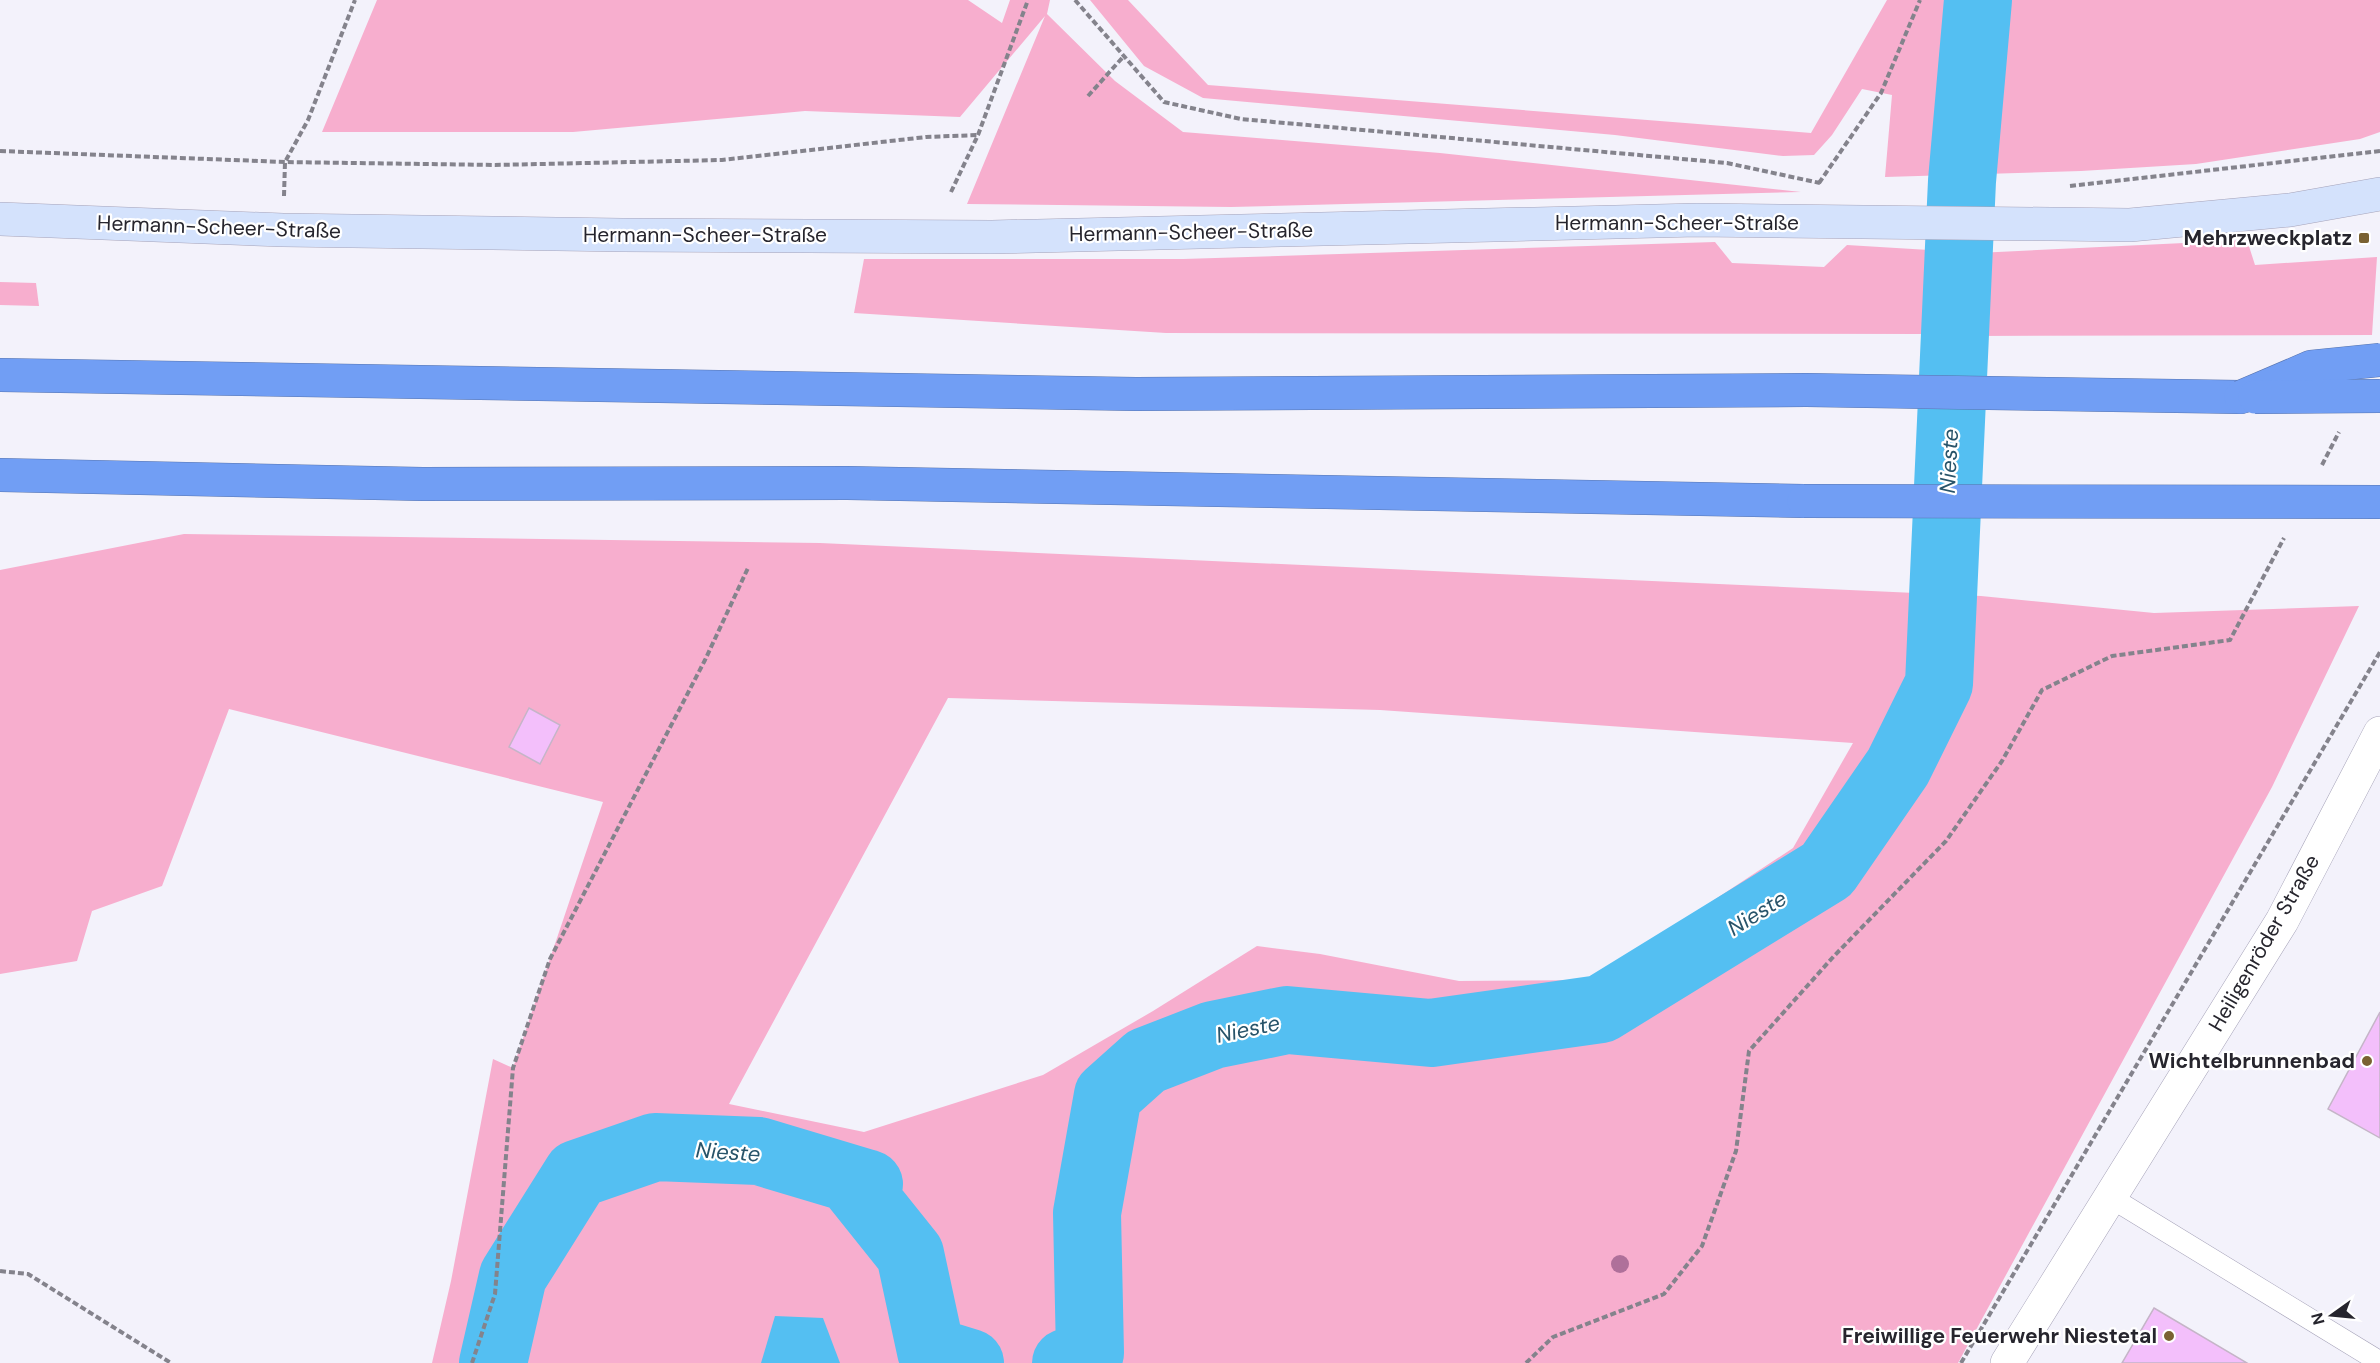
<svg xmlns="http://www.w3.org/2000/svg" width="2380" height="1363" viewBox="0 0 2380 1363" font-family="'DM Sans',sans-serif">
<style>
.green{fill:#f7aece;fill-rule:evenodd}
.water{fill:#54bff2}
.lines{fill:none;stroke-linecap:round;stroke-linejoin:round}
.river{stroke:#54bff2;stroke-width:68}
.building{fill:#f3bffb;stroke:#c5b5c8;stroke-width:1.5}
.service-casing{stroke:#a6a3b9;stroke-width:22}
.tertiary-casing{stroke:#a6a3b9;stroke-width:34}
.secondary-casing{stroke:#a6a3b9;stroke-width:34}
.motorway-casing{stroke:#5774ae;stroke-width:34}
.path{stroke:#84838c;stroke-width:4;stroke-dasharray:6 3;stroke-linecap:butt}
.service{stroke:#fff;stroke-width:21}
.tertiary{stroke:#fff;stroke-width:33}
.secondary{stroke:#d4e2fc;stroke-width:33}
.motorway{stroke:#719ef4;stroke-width:33}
.motorway-bridge-casing{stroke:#5774ae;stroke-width:34;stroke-linecap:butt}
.motorway-bridge{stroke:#719ef4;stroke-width:33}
.tree{fill:#af709a}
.poi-dot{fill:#7a6132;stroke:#fff;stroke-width:2}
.labels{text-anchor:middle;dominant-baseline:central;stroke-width:4.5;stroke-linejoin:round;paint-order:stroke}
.street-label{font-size:21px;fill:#26252d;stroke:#fff}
.poi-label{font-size:21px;font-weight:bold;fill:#26252d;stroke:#fff;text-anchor:end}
.water-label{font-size:22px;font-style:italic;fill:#28546a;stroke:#fff}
</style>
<rect width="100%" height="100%" fill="#f3f2fb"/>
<g class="green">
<path d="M377,0H968L1002,23L1010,0H1050L1047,14L1115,81L1183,132L1440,153L1801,192L1231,207L967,204L1045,16L960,117L805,111L573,132H322Z"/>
<path d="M1090,0H1128L1208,85L1811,133L1887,0H2380V132L2360,139L2196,164L2081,171L1885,177L1892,95L1862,89L1832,135L1814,155L1783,156L1615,135L1203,98L1144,66Z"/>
<path d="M2247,240L2255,265L2377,257L2372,335L1970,336L1977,253Z"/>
<path d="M1715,242L1732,263L1824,267L1847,245L1929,250L1926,334L1166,333L854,313L864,259H1183Z"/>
<path d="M0,282L36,283L39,306L0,305Z"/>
<path d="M184,534L820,543L1981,596L2154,613L2359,606L2272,787L1958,1363H432L451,1281L493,1059L513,1068L603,802L229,709L162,886L92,911L77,961L0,974V570ZM948,698L1380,710L1853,743L1793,848L1593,980L1459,981L1320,954L1257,946L1153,1011L1043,1075L864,1132L729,1104Z"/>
</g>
<path class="water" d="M775,1316L823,1318L840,1363H761Z"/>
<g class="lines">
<g class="river">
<path d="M493,1363L513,1276L577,1174L655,1147L759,1151L869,1184L850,1179L910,1254L931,1351L970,1363"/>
<path d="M1066,1363L1090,1353L1087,1213L1108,1095L1146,1061L1213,1035L1287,1020L1431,1033L1601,1009L1827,870L1898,767L1939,684L1962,181L1978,0"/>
</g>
</g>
<g class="building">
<path d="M529,708L560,725L540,764L509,747Z"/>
<path d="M2380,1012V1138L2328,1109Z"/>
<path d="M2154,1308L2247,1363H2122Z"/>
</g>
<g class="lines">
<g class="service-casing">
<path id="service" d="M2110,1197L2380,1362"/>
</g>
<g class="tertiary-casing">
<path id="tertiary" d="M2007,1363L2282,921L2380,733"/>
</g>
<g class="secondary-casing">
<path id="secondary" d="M0,219L283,230L622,235L992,237L1697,220L2130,225L2290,210L2380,194"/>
</g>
<g class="motorway-casing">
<g id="motorway">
<path d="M0,375L1136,394L1806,390L2241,397"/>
<path d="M0,475L423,484L847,483L1804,501"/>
</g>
</g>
<g class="path">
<path d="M1075,0L1164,102L1241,119L1727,163L1820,183"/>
<path d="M1088,96L1123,57"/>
<path d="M0,151L285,162L495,165L722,160L926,137L978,135"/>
<path d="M1819,183L1881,93L1920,0"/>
<path d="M2070,186L2380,151"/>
<path d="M951,192L978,135L1028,0"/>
<path d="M284,196L285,162L308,120L355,0"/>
<path d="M2322,465L2339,432"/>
<path d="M0,1271L28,1274L171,1363"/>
<path d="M472,1363L495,1294L513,1068L550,959L705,660L748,568"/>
<path d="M1526,1363L1553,1337L1664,1294L1702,1246L1736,1151L1749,1051L1834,956L1946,841L2002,761L2042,690L2112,656L2230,640L2284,538"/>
<path d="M1961,1363L2380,652"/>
</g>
<use href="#service" class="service"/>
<use href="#tertiary" class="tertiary"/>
<use href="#secondary" class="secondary"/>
<use href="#motorway" class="motorway"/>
<g class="motorway-bridge-casing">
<g id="motorway-bridge">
<path d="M2241,397L2311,367L2380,360"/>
<path d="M2255,397L2380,396"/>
<path d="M1804,501L2380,502"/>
</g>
</g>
<use href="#motorway-bridge" class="motorway-bridge"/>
</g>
<circle class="tree" cx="1620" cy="1264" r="9"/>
<g class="poi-dot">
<rect x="2358" y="232" width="12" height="12" rx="3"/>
<circle cx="2367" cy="1061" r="6"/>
<circle cx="2169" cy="1336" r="6"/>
</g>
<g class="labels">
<g class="street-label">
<text x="1677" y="223">Hermann-Scheer-Straße</text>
<text transform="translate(219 227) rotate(2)">Hermann-Scheer-Straße</text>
<text transform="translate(1191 232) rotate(-1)">Hermann-Scheer-Straße</text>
<text x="705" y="235">Hermann-Scheer-Straße</text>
<text transform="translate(2264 943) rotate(-60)">Heiligenröder Straße</text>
</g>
<g class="poi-label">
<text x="2352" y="238">Mehrzweckplatz</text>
<text x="2355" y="1061">Wichtelbrunnenbad</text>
<text x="2157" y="1336">Freiwillige Feuerwehr Niestetal</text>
</g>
<g class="water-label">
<text transform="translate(1949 461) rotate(-87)">Nieste</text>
<text transform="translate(1757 913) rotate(-32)">Nieste</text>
<text transform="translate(1248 1029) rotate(-12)">Nieste</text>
<text transform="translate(728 1152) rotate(4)">Nieste</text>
</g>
</g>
<g transform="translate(2332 1315) rotate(255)" stroke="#ffffff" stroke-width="4.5" paint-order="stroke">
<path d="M0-4.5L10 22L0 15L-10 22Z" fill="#26252d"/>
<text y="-9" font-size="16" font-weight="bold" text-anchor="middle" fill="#26252d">N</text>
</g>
</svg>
